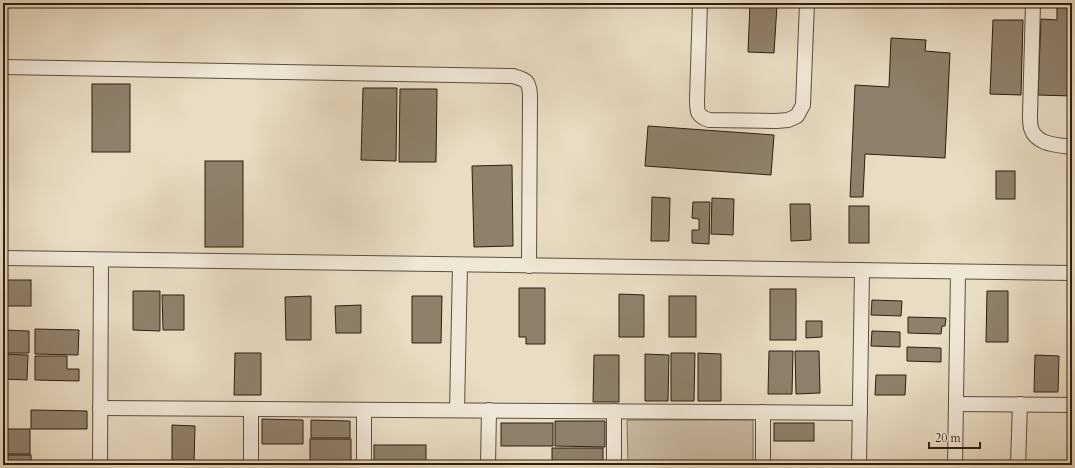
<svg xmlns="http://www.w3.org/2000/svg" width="1075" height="468" viewBox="0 0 1075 468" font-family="Cardo,serif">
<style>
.green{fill:#c8bca4;stroke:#7a6d5a}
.building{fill:#8e816c;stroke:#2c1e0f}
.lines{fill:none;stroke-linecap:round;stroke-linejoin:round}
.minor-casing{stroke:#5b4e3c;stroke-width:16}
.minor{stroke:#f0e8d7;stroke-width:14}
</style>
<rect width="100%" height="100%" fill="#e8dcc2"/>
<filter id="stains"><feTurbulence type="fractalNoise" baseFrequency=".005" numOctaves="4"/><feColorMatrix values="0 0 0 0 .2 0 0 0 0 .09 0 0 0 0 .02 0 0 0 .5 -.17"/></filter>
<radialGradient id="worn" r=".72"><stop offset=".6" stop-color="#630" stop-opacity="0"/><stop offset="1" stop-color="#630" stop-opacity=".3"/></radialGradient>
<path class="green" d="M627,420H753V465H628Z"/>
<g class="building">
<path d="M1057,3H1072V96L1038,95L1041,19L1057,20Z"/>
<path d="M750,4L777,5L774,53L748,52Z"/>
<path d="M993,20H1023L1021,95L990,94Z"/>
<path d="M891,38L926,40L925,51L950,53L945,158L865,154L863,197H850L855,85L889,87Z"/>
<rect x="92" y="84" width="38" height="68"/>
<path d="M363,88H397L396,161L361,160Z"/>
<path d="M400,89H437L436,162H399Z"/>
<path d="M648,126L774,135L771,175L645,166Z"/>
<rect x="205" y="161" width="38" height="86"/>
<path d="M512,165L513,246L474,247L472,166Z"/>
<rect x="996" y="171" width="19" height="28"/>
<path d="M652,197L670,198L669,241H651Z"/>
<path d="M712,198L734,199L733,235L711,234Z"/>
<path d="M693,202H710L709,244L692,243V230H699V219L692,218Z"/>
<path d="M790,204H810L811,240L791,241Z"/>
<rect x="849" y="206" width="20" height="37"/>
<rect x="3" y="280" width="28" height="26"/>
<path d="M519,288H545V344H526V337H519Z"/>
<rect x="770" y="289" width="26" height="51"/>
<path d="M133,291H160V331L133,330Z"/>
<path d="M987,291H1008V342H986Z"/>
<path d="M619,294L644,295V337H619Z"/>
<path d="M162,295H184V330H163Z"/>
<path d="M311,296V340H286L285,297Z"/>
<path d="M412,296H442L441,343H412Z"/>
<rect x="669" y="296" width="27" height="41"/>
<path d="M872,300L902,301L901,316L871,315Z"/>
<path d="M361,305V333H336L335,306Z"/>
<path d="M908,317L946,318L945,326H942L941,334L908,333Z"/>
<path d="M806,321H822V337L806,338Z"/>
<path d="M35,329L79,330L78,355L35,354Z"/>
<path d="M3,330L29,331V353H3Z"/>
<path d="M872,331L900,332V347L871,346Z"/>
<path d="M907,347L941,348V362L907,361Z"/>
<path d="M769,351H793L792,394H768Z"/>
<path d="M795,351H819L820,393L796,394Z"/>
<path d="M235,353H261V395H234Z"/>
<path d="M671,353H695L694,401H671Z"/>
<path d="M698,353L721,354V401H698Z"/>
<path d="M3,354L28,355L27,380L3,379Z"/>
<path d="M645,354L669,355L668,401H645Z"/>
<path d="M594,355H619V402H593Z"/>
<path d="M1035,355L1059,356L1058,392H1034Z"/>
<path d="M35,356H67V369H79V381L35,380Z"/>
<path d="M876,375H906L905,395H875Z"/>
<path d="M31,410L87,411V429H31Z"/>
<path d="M262,419L303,420V444H262Z"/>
<path d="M311,420L350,421V438H311Z"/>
<path d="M555,421H605V447L555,446Z"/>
<rect x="501" y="423" width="52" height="23"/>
<rect x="774" y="423" width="40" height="18"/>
<path d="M172,425L195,426L194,465H172Z"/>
<rect x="3" y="429" width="27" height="25"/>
<rect x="310" y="439" width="41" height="23"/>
<rect x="374" y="445" width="52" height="20"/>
<rect x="552" y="448" width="51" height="17"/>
<rect x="3" y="455" width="28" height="10"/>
<rect x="309" y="463" width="41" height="2"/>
<rect x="261" y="464" width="41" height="1"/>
</g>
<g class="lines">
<g class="minor-casing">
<g id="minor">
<path d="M700,3L697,100C697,112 697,116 709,120L776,121L788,120L797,116L803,105L807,3"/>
<path d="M1033,3L1030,115C1030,119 1030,124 1031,128C1036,145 1057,145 1072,147"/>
<path d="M3,67L513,76C527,80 529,81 530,95L529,266"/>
<path d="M3,258L1072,273"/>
<path d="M956,404L1072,405"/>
<path d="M100,408L860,413"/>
<path d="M457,410L460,265"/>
<path d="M614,411V465"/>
<path d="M100,465L101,260"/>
<path d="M251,465V409"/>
<path d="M364,465V410"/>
<path d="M488,465L489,410"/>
<path d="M763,465V412"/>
<path d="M859,465L862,270"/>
<path d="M955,465L958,272"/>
<path d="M1018,465L1020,404"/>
</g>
</g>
<use href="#minor" class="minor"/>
</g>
<rect width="1075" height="468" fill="none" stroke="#e8dcc2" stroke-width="16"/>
<rect x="4" y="4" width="1067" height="460" fill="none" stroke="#2c1e0f" stroke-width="2"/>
<rect x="8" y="8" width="1059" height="452" fill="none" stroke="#2c1e0f"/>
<path d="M929 442v6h51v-6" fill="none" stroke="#2c1e0f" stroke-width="2"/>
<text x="935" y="442" font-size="12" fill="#2c1e0f" stroke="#f0e8d7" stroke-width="3" paint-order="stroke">20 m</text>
<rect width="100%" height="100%" filter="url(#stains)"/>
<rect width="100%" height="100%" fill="url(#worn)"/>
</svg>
